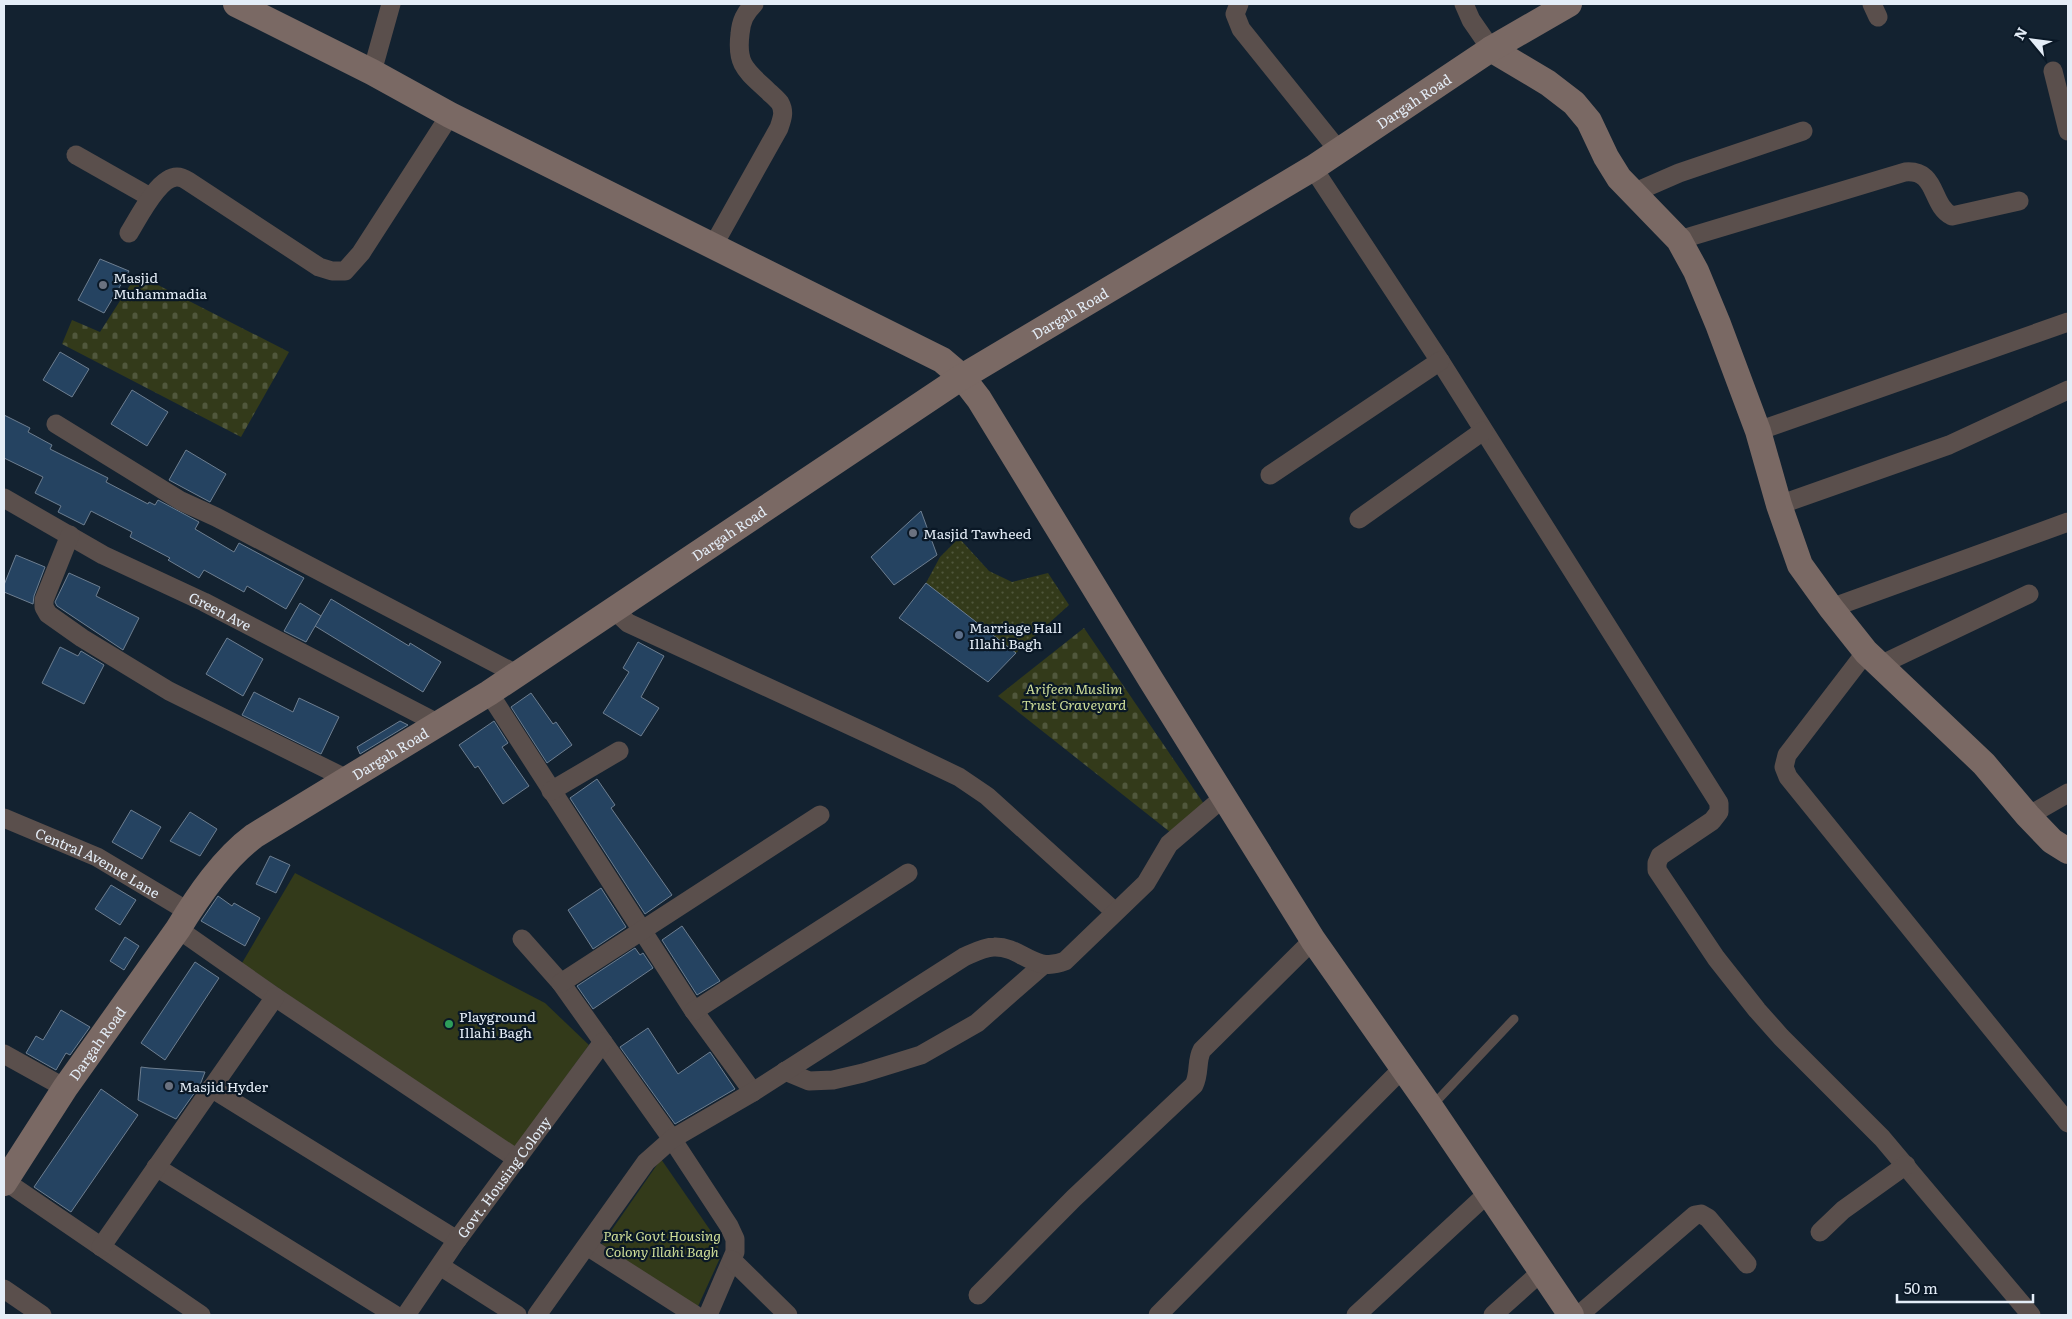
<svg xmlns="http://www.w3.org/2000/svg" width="2072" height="1319" viewBox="0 0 2072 1319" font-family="Literata,serif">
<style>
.grass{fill:url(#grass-dots)}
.cemetery{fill:url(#cemetery-stones)}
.park{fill:#333a1a}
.building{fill:#254361;stroke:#6d7e90}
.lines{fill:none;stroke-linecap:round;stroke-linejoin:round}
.lane{stroke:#5a4f4c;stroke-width:9}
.street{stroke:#5a4f4c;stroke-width:19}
.secondary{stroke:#7a6964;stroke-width:26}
.worship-dot{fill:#6b7280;stroke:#0a1826;stroke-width:2}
.service-dot{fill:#5c6f8a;stroke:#0a1826;stroke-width:2}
.leisure-dot{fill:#2e9e5b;stroke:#0a1826;stroke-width:2}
.labels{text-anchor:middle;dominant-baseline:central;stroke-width:4.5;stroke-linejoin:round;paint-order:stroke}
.street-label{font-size:14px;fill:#e4edf7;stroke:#0a1826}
.poi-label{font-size:14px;fill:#e4edf7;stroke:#0a1826;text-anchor:start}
.park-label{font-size:14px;font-style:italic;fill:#cfde98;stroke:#0a1826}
</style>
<defs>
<pattern id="grass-dots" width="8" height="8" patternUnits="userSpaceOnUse" patternTransform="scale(1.25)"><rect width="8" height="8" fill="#333a1a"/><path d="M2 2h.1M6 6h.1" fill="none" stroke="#50573c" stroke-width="1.8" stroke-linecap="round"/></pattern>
<pattern id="cemetery-stones" width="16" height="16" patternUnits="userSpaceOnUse" patternTransform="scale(1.25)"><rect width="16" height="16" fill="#333a1a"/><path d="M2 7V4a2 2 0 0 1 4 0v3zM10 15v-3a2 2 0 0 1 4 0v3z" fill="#50573c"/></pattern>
</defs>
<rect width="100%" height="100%" fill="#132230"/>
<path class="grass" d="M959,538L989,571L1012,582L1048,573L1069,605L1016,653L926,583L940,557Z"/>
<g class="cemetery">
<path d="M134,279L152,282L289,352L241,437L62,344L72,320L100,332Z"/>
<path d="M1084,628L1204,804L1170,832L998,696Z"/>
</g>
<g class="park">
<path d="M295,873L545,1003L589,1045L513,1150L242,963Z"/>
<path d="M661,1159L717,1240L720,1258L695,1313L602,1244Z"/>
</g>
<g class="building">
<path d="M100,259L129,271L104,313L78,300Z"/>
<path d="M60,352L89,369L72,397L43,380Z"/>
<path d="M132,390L168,412L147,446L111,424Z"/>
<path d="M4,415L30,428L28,432L52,445L50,449L108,478L106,482L148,504L149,502L155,505L158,500L199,522L195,529L234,552L239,543L304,578L286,609L247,586L244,592L204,570L199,578L168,560L170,558L130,537L132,532L91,511L84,525L58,512L61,506L35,493L43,477L4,458Z"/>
<path d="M186,450L226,474L210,502L169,480Z"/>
<path d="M921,511L937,555L894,585L871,557Z"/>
<path d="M16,555L45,567L34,596L33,604L4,592V585Z"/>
<path d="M69,573L100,587L96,596L139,618L123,650L57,606L55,602Z"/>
<path d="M926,583L1016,653L988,682L899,618Z"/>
<path d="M331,599L409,646L410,643L441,662L423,692L315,626Z"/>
<path d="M300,603L321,616L306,642L284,631Z"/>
<path d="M227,638L263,659L243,696L206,674Z"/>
<path d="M638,642L664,656L641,697L659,708L641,736L603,713L629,672L623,668Z"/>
<path d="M60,647L78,656L81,651L104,665L84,704L42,683Z"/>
<path d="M254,692L293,712L299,698L339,717L321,754L242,715Z"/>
<path d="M531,693L553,724L556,722L572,745L547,763L511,707Z"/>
<path d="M400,721L408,725L360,754L357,747Z"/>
<path d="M494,721L508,743L502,747L529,786L503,804L478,766L475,768L459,745Z"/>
<path d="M597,779L615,805L611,808L672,895L645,914L570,798Z"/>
<path d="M131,810L161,827L142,859L112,842Z"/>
<path d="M190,812L217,829L200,856L170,841Z"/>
<path d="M270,856L290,865L276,893L256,884Z"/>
<path d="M111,885L136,900L120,925L95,909Z"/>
<path d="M601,888L626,927L593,949L568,910Z"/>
<path d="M218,896L232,906L234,903L260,918L245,946L201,921Z"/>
<path d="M682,926L720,981L697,995L662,940Z"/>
<path d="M125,937L139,946L124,970L110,961Z"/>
<path d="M635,948L640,955L643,953L653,968L593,1009L577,986Z"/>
<path d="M195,962L219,978L165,1060L141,1043Z"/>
<path d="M61,1010L90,1027L70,1055L66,1053L56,1070L26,1053L36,1036L43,1040Z"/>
<path d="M648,1028L678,1074L710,1052L735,1089L675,1124L620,1047Z"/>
<path d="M141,1067L149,1068L205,1072L200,1085L176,1119L138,1100Z"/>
<path d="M101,1089L138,1115L71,1212L34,1187Z"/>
</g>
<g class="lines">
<path class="lane" d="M1432,1106L1514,1019"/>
<g class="street">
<path d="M1239,4L1235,14L1241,29L1339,151"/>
<path d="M1464,4L1471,20L1491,49"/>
<path d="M1872,4L1878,17"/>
<path d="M2053,71L2068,131"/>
<path d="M372,72L391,4"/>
<path d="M76,155L150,197"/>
<path d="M1313,168L1440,361L1719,803V812L1712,821L1660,856L1657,863V870L1716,958L1757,1010L1781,1037L1882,1138L2031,1315"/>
<path d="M1633,193L1679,173L1803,131"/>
<path d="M129,233C138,219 158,177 177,177C180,177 185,179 188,181L319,267L332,271H345L361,253L450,115"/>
<path d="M1679,240L1905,172C1938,169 1930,205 1952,216L2019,201"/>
<path d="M713,246L779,128C782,119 785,112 780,103C777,99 772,95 769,92C747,71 736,66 740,34C741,21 745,13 754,4"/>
<path d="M56,424L181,501L216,517L516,674"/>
<path d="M1758,431L2068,322"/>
<path d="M1270,475L1440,361"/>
<path id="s1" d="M4,498L103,555L204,602L437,723"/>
<path d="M1779,505L1949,445L2068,390"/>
<path d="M1359,519L1483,431"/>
<path d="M70,535L44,600V607L48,614L82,638L169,691L347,779"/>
<path d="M1831,608L2068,522"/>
<path d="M613,609L628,623L873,736L959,777L987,796L1114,911"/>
<path d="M1866,652L1787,755L1784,767L1788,777L2068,1123"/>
<path d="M1880,665L2029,594"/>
<path d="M489,693L694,1011L753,1092"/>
<path d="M551,791L619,751"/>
<path d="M2028,816L2068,793"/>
<path id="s2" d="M4,818L97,857L189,912"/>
<path d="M178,929L275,997L517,1159"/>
<path d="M522,939L561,983L672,1139L729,1226L735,1239V1252L708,1315"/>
<path d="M561,983L820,815"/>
<path d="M694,1011L908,873"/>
<path d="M4,1054L65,1088"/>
<path d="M785,1071L809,1081L833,1080L863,1073L921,1055L977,1023L1043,965"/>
<path d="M211,1088L457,1240"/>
<path d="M156,1167L395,1315"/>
<path d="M5,1181L201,1315"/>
<path d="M1820,1232L1843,1210L1906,1165"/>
<path d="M587,1246L695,1315"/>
<path d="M101,1247L275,997"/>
<path d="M732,1260L788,1315"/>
<path d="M440,1266L517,1315"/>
<path d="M4,1289L42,1315"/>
<path d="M978,1295L1074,1198L1194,1085C1200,1073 1196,1061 1202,1050L1313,940"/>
<path id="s3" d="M406,1315L457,1240L603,1042"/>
<path d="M537,1315L646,1162L672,1139L753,1092L964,957C973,953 984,947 994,947C1022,946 1033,974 1065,961L1146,883L1169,844L1224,797"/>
<path d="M1158,1315L1402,1069"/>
<path d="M1356,1315L1487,1194"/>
<path d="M1493,1315L1541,1272"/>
<path d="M1579,1315L1695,1215L1701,1214L1708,1218L1747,1264"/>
</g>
<g class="secondary">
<path d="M236,4L372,72L450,115L942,360L962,377L979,399L1151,680L1313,940L1431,1108L1571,1315"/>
<path d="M1491,49L1548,83L1574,103L1589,121L1606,157L1619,178L1679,240L1696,271L1718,324L1758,431L1779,505L1800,565L1831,608L1866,652L1984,764L2028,816L2052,841L2068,851"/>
<path id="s4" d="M4,1183L65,1088L178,929C198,896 223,859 254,836L489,693L962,377L1313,168L1491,49L1569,4"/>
</g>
</g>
<g class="worship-dot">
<circle cx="103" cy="285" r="5"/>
<circle cx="913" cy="533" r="5"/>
<circle cx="169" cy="1086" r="5"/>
</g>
<circle class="service-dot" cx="959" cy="635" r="5"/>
<circle class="leisure-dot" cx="449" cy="1024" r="5"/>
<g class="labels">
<g class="street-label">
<text stroke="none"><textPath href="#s4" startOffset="1802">Dargah Road</textPath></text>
<text stroke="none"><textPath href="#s4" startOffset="1398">Dargah Road</textPath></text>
<text stroke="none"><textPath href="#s4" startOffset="992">Dargah Road</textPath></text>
<text stroke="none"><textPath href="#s1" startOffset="244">Green Ave</textPath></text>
<text stroke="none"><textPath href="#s4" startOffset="588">Dargah Road</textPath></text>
<text stroke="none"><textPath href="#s2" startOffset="104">Central Avenue Lane</textPath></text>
<text stroke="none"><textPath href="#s4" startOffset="168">Dargah Road</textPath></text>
<text stroke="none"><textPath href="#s3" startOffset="169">Govt. Housing Colony</textPath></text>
</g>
<g class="poi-label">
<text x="113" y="277">Masjid<tspan x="113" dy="16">Muhammadia</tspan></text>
<text x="923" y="533">Masjid Tawheed</text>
<text x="969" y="627">Marriage Hall<tspan x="969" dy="16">Illahi Bagh</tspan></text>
<text x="459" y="1016">Playground<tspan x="459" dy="16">Illahi Bagh</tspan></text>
<text x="179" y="1086">Masjid Hyder</text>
</g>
<g class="park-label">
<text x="1074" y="688">Arifeen Muslim<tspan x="1074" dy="16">Trust Graveyard</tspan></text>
<text x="662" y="1235">Park Govt Housing<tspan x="662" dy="16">Colony Illahi Bagh</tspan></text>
</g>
</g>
<rect width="2072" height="1319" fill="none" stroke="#e4edf7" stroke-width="10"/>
<g transform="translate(2032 40) rotate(299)" stroke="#0a1826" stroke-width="4" paint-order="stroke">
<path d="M0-4L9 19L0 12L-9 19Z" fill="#e4edf7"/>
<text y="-8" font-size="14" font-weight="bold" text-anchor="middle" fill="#e4edf7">N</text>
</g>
<path d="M1897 1294v8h136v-8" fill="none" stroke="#e4edf7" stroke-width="2.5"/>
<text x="1904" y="1294" font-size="15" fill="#e4edf7" stroke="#0a1826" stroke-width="4" paint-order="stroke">50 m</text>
</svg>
